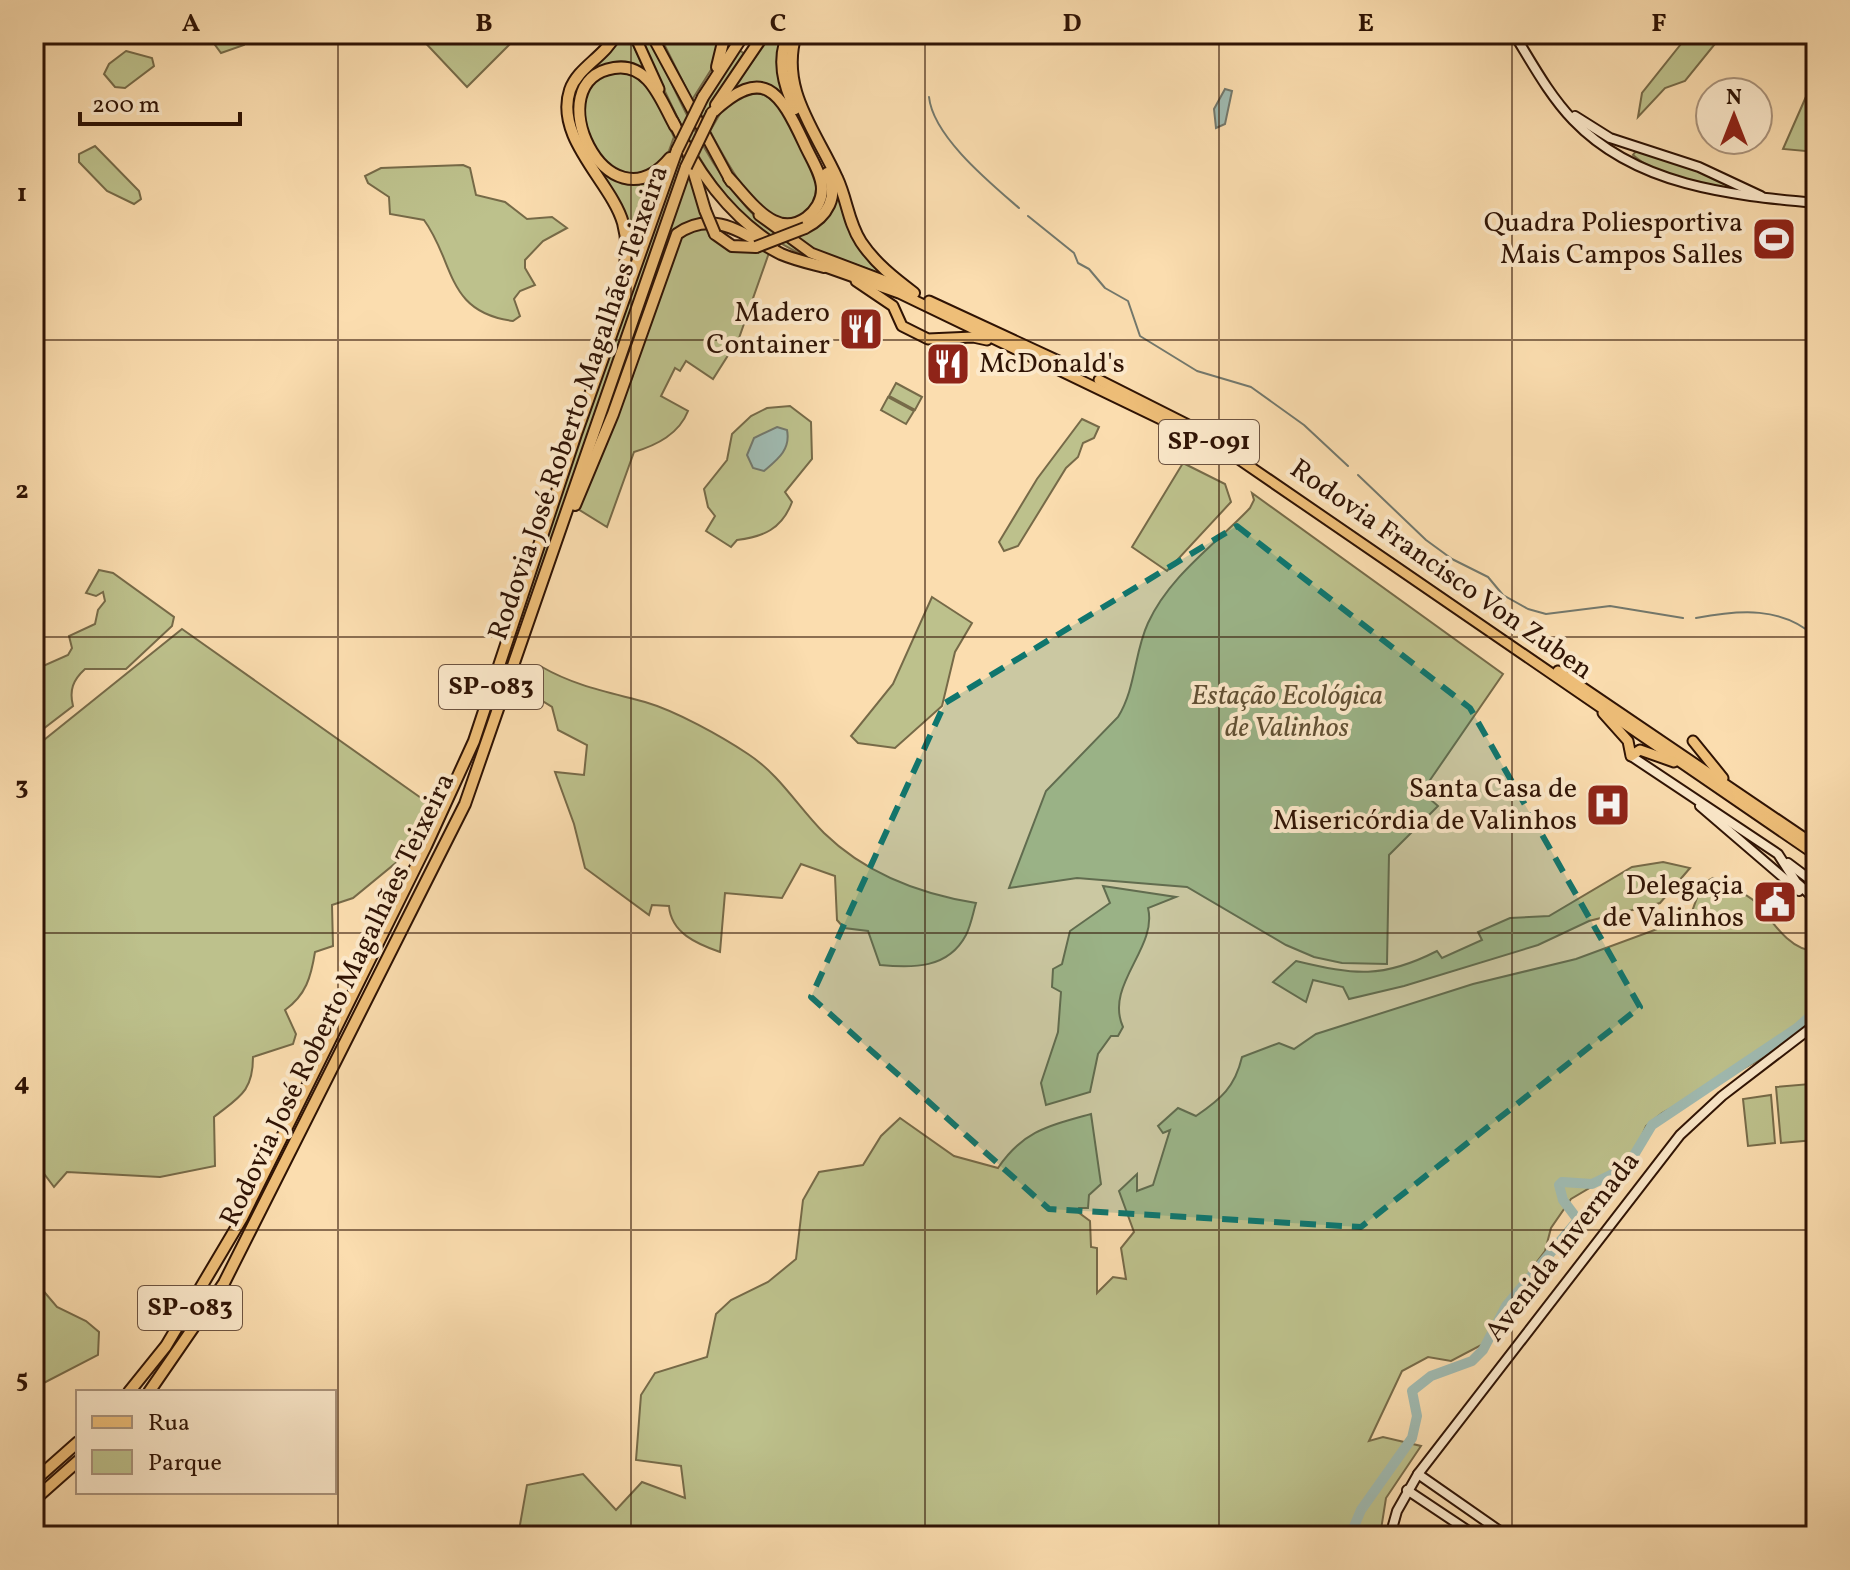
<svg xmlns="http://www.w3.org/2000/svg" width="1850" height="1570" viewBox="0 0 1850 1570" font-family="Vollkorn,serif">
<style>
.green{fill:#bdc18c;stroke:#766a48;stroke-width:2}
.water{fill:#a0bbb2;stroke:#73786c;stroke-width:2}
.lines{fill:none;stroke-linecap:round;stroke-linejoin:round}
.stream{stroke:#73786c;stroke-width:2}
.river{stroke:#a0bbb2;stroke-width:10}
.secondary-casing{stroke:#2f1304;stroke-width:12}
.primary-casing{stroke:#2f1304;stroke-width:13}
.motorway-casing{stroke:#2f1304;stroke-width:14}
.secondary{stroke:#fce9cb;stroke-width:8}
.primary{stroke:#eebe78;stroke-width:9}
.motorway{stroke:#eebe78;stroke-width:10}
.motorway-bridge-casing{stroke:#2f1304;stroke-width:14;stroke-linecap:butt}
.motorway-bridge{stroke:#eebe78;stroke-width:10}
.marked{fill:#0f766e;fill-opacity:0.2;stroke:#0f766e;stroke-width:6;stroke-dasharray:16 10;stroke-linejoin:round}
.grid{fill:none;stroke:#2f1304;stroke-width:2;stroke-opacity:0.55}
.labels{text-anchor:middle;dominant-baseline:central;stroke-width:8;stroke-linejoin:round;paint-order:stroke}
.shield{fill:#fce9cb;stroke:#6c5340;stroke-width:2}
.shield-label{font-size:26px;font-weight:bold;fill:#2f1304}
.poi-label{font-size:28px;fill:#2f1304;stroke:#fce9cb;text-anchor:end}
.street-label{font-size:28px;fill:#2f1304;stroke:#fce9cb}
.park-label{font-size:28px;font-style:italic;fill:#615034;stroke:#fce9cb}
.neatline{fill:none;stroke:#2f1304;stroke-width:3}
.grid-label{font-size:26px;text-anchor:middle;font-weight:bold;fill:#2f1304}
</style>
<rect width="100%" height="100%" fill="#fbddaf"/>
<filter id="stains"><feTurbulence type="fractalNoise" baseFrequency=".0025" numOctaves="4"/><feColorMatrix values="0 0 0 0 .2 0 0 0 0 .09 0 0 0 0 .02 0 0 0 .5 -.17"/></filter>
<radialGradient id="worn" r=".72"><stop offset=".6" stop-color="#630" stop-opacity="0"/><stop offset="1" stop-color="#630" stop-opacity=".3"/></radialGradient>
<g class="green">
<path d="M207,34H246L248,38L244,45L221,53Z"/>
<path d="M417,34H520L467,87Z"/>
<path d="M619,34H628L645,70L598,69C565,90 573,146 600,169L650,179L660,175L637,239L630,241C613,209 561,127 573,92C578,75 595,68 606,55C611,49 615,41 619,34Z"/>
<path d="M638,34H648C677,93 703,160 748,209C766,229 793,241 810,258C712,218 681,122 638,34Z"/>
<path d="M659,34H723L714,65L692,100Z"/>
<path d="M772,34H785L787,100L775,91L730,93Z"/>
<path d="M1689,34H1723L1685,81L1665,88L1638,117L1642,93Z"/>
<path d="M739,50L745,54L703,118L699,112Z"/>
<path d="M126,51L152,58L154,66L125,88L115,87L104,74L109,64Z"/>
<path d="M627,70L648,82L674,137C671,144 669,154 664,160C648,180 614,176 598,157C584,142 575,89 596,77C604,72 618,72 627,70Z"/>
<path d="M1816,74V152L1783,149Z"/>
<path d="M751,91C792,97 801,150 819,182L811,211C804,214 795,221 787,221C756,220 723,155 710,131L728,100Z"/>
<path d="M95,146L139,191L141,199L134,204L107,191L79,162V154Z"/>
<path d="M680,149L686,152L525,620L517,617Z"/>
<path d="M1637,150L1713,176L1737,190C1704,187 1658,177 1633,155Z"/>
<path d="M463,165L470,168L476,195L505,202L527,219L552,217L567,228L543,241L525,260V268L535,285L520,291L514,299L520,316L513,321C445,312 455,262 424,220L390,214L389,197L368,183L365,176L381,168Z"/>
<path d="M687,179H693L704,219L679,229L599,433Z"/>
<path d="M836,185L879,269V273L818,251L795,237C826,225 827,216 836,185Z"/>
<path d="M707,226L716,238L770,250L739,338L713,379L686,361L680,371L675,368L661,396L688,411C679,434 657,445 634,452L607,527L578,509L632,378L661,278L683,234Z"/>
<path d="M896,383L922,397L915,410L889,396Z"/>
<path d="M888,397L914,411L906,424L881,410Z"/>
<path d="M790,406L811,422L812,459L785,492L792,502C782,529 763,537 737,540L731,547L706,531L715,516L708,507L704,489L727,460L732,434L751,416L767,408Z"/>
<path d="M1082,419L1099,427L1094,438L1083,443L1078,457L1066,468L1018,546L1004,551L999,542L1037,479Z"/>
<path d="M1183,463L1225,484L1231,502L1167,571L1132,547Z"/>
<path d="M1252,493L1503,674L1428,783L1430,799L1438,806L1389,855L1387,964L1342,963L1314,957L1286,945L1187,887L1077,878L1009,888L1046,791L1118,717C1136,688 1134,653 1148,623C1170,575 1216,544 1250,508L1254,500Z"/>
<path d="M99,570L113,573L174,617L172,626L126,669H85C73,680 69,690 73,706L34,736V687L43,666L68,655L72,648L69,636L95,624L98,610L105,601L103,592L96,596L86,593Z"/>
<path d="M932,597L972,623L955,652L942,706L895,748L858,743L851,736L893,684Z"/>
<path d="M182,629L431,805L409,852L353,898L332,905L333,946L315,952C311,977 306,995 285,1010L296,1034L293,1044L253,1057C253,1092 239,1097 214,1117L215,1166L160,1177L67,1172L54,1187L39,1167L34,1146V748Z"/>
<path d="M542,667C575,686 608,692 645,702C676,711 721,736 748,754C780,775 798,807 824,833C865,873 920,894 976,903C973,913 971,925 966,935C948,969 913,968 880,965L868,931L844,928L837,920L835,876L801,864L782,898L725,893L720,952C697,944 671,933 669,906L652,905L649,915L585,868L574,824L555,772L584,775L587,745L558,730L552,707L533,695Z"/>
<path d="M1663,862L1690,868L1660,903L1589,921L1538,945L1404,986L1349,999L1343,987L1313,980L1306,1002L1273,982L1296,961C1355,975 1382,979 1437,951L1442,958L1482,940L1478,932L1510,918L1549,916L1632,867Z"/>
<path d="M1713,878C1729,887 1751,894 1763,910C1775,926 1792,951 1816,951V1018L1768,1055L1662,1113L1646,1126L1630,1164L1571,1199L1551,1228L1545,1251L1530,1271L1508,1331L1451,1361L1428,1357L1402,1371L1369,1441L1383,1437L1421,1446L1386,1498L1380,1536H518L527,1485L583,1474L616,1510L642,1482L685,1498L681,1466L636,1460L641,1395L655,1373L707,1357L716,1314L731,1300L768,1282L796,1259L803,1200L819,1172L863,1165L881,1136L900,1118L954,1156L998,1168C1023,1131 1048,1126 1091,1114L1101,1184L1089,1195L1088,1208H1079L1078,1212L1090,1221L1091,1247L1097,1248V1293L1113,1277L1126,1279L1121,1248L1134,1232L1119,1191L1137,1174V1191L1153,1185L1170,1130L1163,1133L1158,1126L1178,1108L1196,1116C1221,1099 1235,1087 1242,1057L1279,1043L1294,1049L1316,1034L1473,984L1576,959L1690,917L1702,884Z"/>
<path d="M1103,886L1176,897L1148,908C1158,948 1104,985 1123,1027L1118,1036H1111L1098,1054L1090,1092L1046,1105L1041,1083L1058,1032L1061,992L1052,987L1053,969L1062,964L1070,931L1110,903Z"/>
<path d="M1810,1084L1815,1140L1781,1143L1776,1087Z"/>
<path d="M1771,1095L1775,1143L1748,1146L1743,1099Z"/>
<path d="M35,1281L57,1307L86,1321L99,1332L98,1355L34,1388Z"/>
</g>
<g class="water">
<path d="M1225,89L1232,91L1225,124L1216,128L1214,109Z"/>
<path d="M777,427L787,430C791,450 777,460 764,471L753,468L747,455L754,438Z"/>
</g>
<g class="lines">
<g class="stream">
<path d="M929,97C933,136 989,182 1019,208"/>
<path d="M1028,216L1074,253L1078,263L1089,269L1105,288L1128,301L1140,336L1197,371L1251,387L1304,425L1348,466"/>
<path d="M1358,475L1426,540L1452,559L1488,577L1503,595L1528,609L1546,614L1610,606L1683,618"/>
<path d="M1696,618C1739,610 1782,606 1816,637"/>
</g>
<path class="river" d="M1350,1536L1361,1510L1412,1438L1417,1416L1412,1391L1431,1376L1472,1361L1483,1350L1506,1306L1578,1220L1563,1200L1559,1185L1562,1182L1592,1184L1617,1172L1631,1160L1652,1125L1797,1028L1816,1011"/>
<g class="secondary-casing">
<g id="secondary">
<path d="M1514,34C1532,63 1549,95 1573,120C1636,186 1730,195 1816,203"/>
<path d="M1575,116L1610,138L1699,167L1761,196"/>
<path d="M1631,756L1778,854L1796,882L1816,900"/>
<path d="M1700,806L1799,891"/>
<path d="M1788,863L1816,884"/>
<path d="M1418,1474L1507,1536"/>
<path d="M1407,1490L1476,1536"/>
<path d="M1390,1536L1397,1511L1418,1474L1680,1135L1722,1096L1816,1024"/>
</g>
</g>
<g class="primary-casing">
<g id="primary">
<path d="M634,34L659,89"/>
<path d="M651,34L731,182"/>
<path d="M673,121C696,170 728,215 774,244"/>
<path d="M759,215L811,253L901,287"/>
<path d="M820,265L899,293L1227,451L1816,855"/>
<path d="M856,281L893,306L902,326L928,339L973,337L987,340"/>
<path d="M929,301L1078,370"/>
<path d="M1099,380L1218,440"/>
<path d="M1558,671L1816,846"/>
<path d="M1603,713L1628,741L1631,756L1640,750L1674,762"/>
<path d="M1693,741L1723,778"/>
</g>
</g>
<g class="motorway-casing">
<g id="motorway">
<path d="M616,34C605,57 578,67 570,90C554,138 612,183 623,223C630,248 625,270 618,295"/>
<path d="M652,34L653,37"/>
<path d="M788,34C777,60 783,84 795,109"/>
<path d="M796,34C779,89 816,131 837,178C847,199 848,222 861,242C875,263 894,278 914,293"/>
<path d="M717,67L725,34"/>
<path d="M703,97L744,34"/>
<path d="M716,105L764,34"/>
<path d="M712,113C764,64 780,92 804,143C810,157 822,174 822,189C822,212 796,232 774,221C757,213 742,192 729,178"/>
<path d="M686,146L705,210"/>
<path d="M670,158C607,234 535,80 614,68C649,62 661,101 675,126"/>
<path d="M805,228C827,217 840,196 827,173"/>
<path d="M715,234L732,246L756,247"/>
<path d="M575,505L613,414L677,234C715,207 747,237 781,254C795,260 809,263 824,267"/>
<path d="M129,1392L166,1346L242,1218L426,846L474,741L576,434L677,150"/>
<path d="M149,1392L224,1283L465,804L686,167"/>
<path d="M34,1481L78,1442"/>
<path d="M34,1500L78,1461"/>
</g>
</g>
<use href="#secondary" class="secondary"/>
<use href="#primary" class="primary"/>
<use href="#motorway" class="motorway"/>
<g class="motorway-bridge-casing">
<g id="motorway-bridge">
<path d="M677,150L703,97"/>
<path d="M686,167L712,113"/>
<path d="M705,210L715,234"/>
<path d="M756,247L805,228"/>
</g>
</g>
<use href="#motorway-bridge" class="motorway-bridge"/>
</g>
<path class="marked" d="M1237,526L1470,708L1640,1007L1361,1227L1049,1209L811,997L945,703Z"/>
<path class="grid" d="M338,34V1536M631,34V1536M925,34V1536M1219,34V1536M1512,34V1536M34,340H1816M34,637H1816M34,933H1816M34,1230H1816"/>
<defs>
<g id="stadium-square" transform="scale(2.3)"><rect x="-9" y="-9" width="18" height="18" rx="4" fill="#8f2418" stroke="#fce9cb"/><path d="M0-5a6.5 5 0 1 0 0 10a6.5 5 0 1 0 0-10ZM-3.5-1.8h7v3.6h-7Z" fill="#fff"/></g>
<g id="restaurant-square" transform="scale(2.3)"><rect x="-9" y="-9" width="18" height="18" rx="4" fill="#8f2418" stroke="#fce9cb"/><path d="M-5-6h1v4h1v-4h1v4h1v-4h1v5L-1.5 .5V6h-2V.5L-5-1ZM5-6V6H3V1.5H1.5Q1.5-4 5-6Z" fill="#fff"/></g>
<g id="hospital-square" transform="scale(2.3)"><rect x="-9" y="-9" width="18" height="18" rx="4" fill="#8f2418" stroke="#fce9cb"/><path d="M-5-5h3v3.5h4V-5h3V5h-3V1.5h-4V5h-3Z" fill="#fff"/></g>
<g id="civic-square" transform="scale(2.3)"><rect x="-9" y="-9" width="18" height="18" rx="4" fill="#8f2418" stroke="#fce9cb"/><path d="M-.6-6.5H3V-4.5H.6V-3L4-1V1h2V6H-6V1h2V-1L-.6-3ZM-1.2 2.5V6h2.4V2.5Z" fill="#fff"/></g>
</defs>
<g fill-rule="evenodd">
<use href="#stadium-square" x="1774" y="239"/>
<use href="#restaurant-square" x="861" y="329"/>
<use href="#restaurant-square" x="948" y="364"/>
<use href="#hospital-square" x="1608" y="805"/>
<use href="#civic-square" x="1775" y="902"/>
</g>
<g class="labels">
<g class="shield">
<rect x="1159" y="420" width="100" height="44" rx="6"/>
<rect x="439" y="665" width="104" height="44" rx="6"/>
<rect x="138" y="1286" width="104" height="44" rx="6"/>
</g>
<g class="shield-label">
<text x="1209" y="442">SP-091</text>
<text x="491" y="687">SP-083</text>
<text x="190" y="1308">SP-083</text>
</g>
<g class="poi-label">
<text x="1743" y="223">Quadra Poliesportiva<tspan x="1743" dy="32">Mais Campos Salles</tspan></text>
<text x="830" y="313">Madero<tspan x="830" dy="32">Container</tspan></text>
<text x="979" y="364" text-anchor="start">McDonald's</text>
<text x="1577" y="789">Santa Casa de<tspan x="1577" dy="32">Misericórdia de Valinhos</tspan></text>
<text x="1744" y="886">Delegaçia<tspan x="1744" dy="32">de Valinhos</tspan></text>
</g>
<g class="street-label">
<text transform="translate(579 403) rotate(-71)">Rodovia José Roberto Magalhães Teixeira</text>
<text transform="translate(1441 570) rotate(35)">Rodovia Francisco Von Zuben</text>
<text transform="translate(338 1000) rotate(-64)">Rodovia José Roberto Magalhães Teixeira</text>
<text transform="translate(1563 1247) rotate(-52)">Avenida Invernada</text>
</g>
<g class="park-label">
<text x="1287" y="696">Estação Ecológica<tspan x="1287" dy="32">de Valinhos</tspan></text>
</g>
</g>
<rect width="1850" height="1570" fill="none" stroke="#fbddaf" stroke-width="88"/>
<rect x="76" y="1390" width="260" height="104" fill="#fce9cb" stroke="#aa937b" stroke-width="2"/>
<rect x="92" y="1416" width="40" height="12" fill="#eebe78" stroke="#aa937b" stroke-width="2"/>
<text x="148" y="1430" font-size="24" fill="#2f1304">Rua</text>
<rect x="92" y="1450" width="40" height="24" fill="#bdc18c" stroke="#aa937b" stroke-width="2"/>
<text x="148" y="1470" font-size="24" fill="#2f1304">Parque</text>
<g transform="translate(1734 116)"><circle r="38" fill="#fce9cb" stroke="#aa937b" stroke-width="2"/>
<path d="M0-6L14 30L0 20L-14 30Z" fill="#8f2418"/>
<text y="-12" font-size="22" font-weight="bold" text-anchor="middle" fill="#2f1304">N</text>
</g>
<path d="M80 112v12h160v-12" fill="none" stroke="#2f1304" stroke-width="4"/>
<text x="92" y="112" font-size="24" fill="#2f1304" stroke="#fce9cb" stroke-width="6" paint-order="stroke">200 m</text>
<rect x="44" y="44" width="1762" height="1482" class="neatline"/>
<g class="grid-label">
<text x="191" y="31">A</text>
<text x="484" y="31">B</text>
<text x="778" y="31">C</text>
<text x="1072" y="31">D</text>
<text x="1366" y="31">E</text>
<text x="1659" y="31">F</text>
<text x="22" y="201">1</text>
<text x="22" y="498">2</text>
<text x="22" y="794">3</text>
<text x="22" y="1090">4</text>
<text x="22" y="1387">5</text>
</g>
<rect width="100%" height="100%" filter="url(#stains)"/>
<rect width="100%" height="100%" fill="url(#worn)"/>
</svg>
